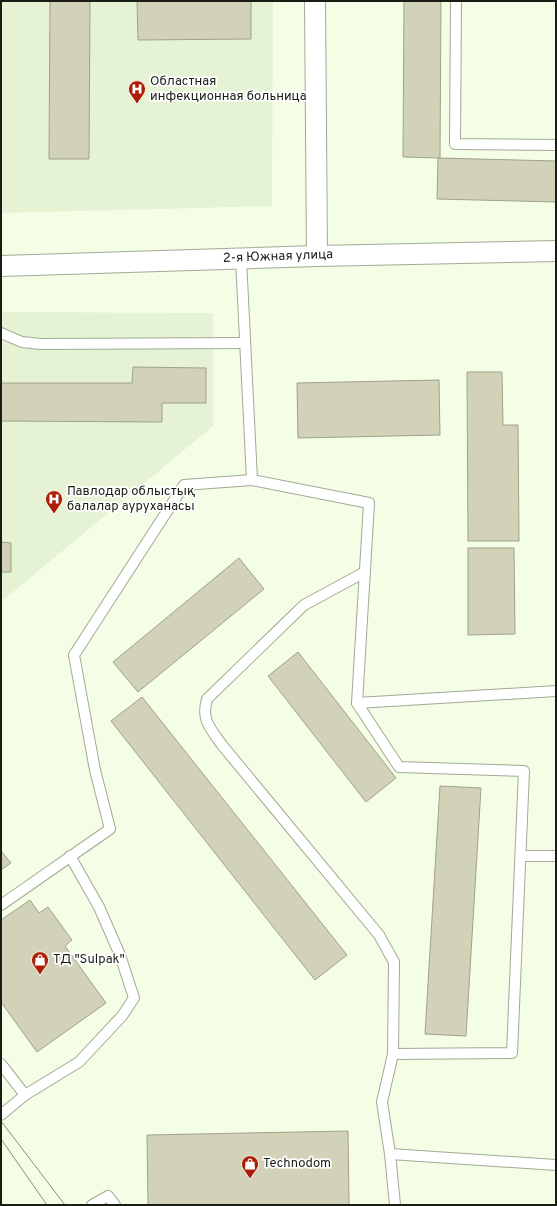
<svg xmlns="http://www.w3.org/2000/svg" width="557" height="1206" viewBox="0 0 557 1206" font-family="Overpass,sans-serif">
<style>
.built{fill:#e5f3d4}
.building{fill:#d2d2b9;stroke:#a1a18a}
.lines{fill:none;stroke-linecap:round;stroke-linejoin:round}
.service-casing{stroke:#a0aa94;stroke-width:12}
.minor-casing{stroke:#a0aa94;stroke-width:22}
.service{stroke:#fff;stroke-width:10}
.minor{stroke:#fff;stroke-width:20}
.tram{stroke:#878e7d;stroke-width:1}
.labels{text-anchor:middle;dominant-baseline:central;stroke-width:3.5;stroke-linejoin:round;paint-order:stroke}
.poi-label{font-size:13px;fill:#191d14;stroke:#fff;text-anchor:start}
.street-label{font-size:13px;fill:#191d14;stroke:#fff}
</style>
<rect width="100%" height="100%" fill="#f4fee6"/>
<g class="built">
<path d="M1,1H273L272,206L1,213Z"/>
<path d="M1,312L213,313V426L1,602Z"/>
</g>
<g class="building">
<path d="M50,1H90L89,159H49Z"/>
<path d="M137,1H251V39L138,40Z"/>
<path d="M404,1H441L440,158L403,157Z"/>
<path d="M438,158L556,161V202L437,199Z"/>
<path d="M133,367L206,368V403H162V422L1,421V383H132Z"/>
<path d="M467,372H502L503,425H518L519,541H468Z"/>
<path d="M439,380L440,435L298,438L297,383Z"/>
<path d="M1,542L11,543V572H1Z"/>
<path d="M468,548H514L515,634L468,635Z"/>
<path d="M239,558L264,589L138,692L113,662Z"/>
<path d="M298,652L396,778L366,802L268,676Z"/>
<path d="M142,697L347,955L315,980L111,721Z"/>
<path d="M440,786L481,788L466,1036L425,1034Z"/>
<path d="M1,851L11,863L1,870Z"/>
<path d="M30,900L39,913L48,907L72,940L65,946L106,1003L37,1052L1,1002V920Z"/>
<path d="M348,1131L349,1205H148L147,1135Z"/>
</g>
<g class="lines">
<g class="service-casing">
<g id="service">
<path d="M456,1L455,144L556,145"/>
<path d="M241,259L252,480"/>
<path d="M1,333L22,342L41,344L245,343"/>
<path d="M365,572L304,605L207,699C201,720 210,728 222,745L379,935L394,962L393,1054"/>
<path d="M521,856H556"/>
<path d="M1,905L110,829L95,770L74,655L184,485L252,480L369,503L357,703"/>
<path d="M1,1064L25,1095L1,1115"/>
<path d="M25,1095L79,1062L122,1016L134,998L120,955L99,907L70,856"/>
<path d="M390,1154L556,1165"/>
<path d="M92,1205L108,1196L115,1205"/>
<path d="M395,1205L390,1154L382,1102L393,1054L512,1053L524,771L399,767L357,703L556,691"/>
</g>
</g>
<g class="minor-casing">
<g id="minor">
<path d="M315,1L317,256"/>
<path d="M1,266L317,256L556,251"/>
</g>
</g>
<use href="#service" class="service"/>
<use href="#minor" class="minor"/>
<g class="tram">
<path d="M1,1121L65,1205"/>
<path d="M1,1139L47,1205"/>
</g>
</g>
<defs>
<g id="hospital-pin" transform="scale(0.9)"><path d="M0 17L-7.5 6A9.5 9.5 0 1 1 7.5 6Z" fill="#ad1e06" stroke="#fff"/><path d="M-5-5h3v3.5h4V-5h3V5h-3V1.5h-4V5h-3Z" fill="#fff"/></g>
<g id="shop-pin" transform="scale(0.9)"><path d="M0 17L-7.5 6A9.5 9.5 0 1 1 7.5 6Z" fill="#ad1e06" stroke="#fff"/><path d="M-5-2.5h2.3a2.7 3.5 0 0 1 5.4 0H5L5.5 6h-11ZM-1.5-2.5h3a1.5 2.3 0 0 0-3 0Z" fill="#fff"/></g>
</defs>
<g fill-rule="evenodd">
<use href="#hospital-pin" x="137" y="89"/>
<use href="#hospital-pin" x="54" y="499"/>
<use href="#shop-pin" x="40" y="960"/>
<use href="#shop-pin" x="250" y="1164"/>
</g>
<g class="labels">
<g class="poi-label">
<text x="150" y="82">Областная<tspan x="150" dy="15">инфекционная больница</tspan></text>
<text x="67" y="492">Павлодар облыстық<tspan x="67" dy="15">балалар ауруханасы</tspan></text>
<text x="53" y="960">ТД "Sulpak"</text>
<text x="263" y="1164">Technodom</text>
</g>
<g class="street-label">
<text transform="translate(278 257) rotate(-2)">2-я Южная улица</text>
</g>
</g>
<rect width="557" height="1206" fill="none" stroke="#191d14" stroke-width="4"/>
</svg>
